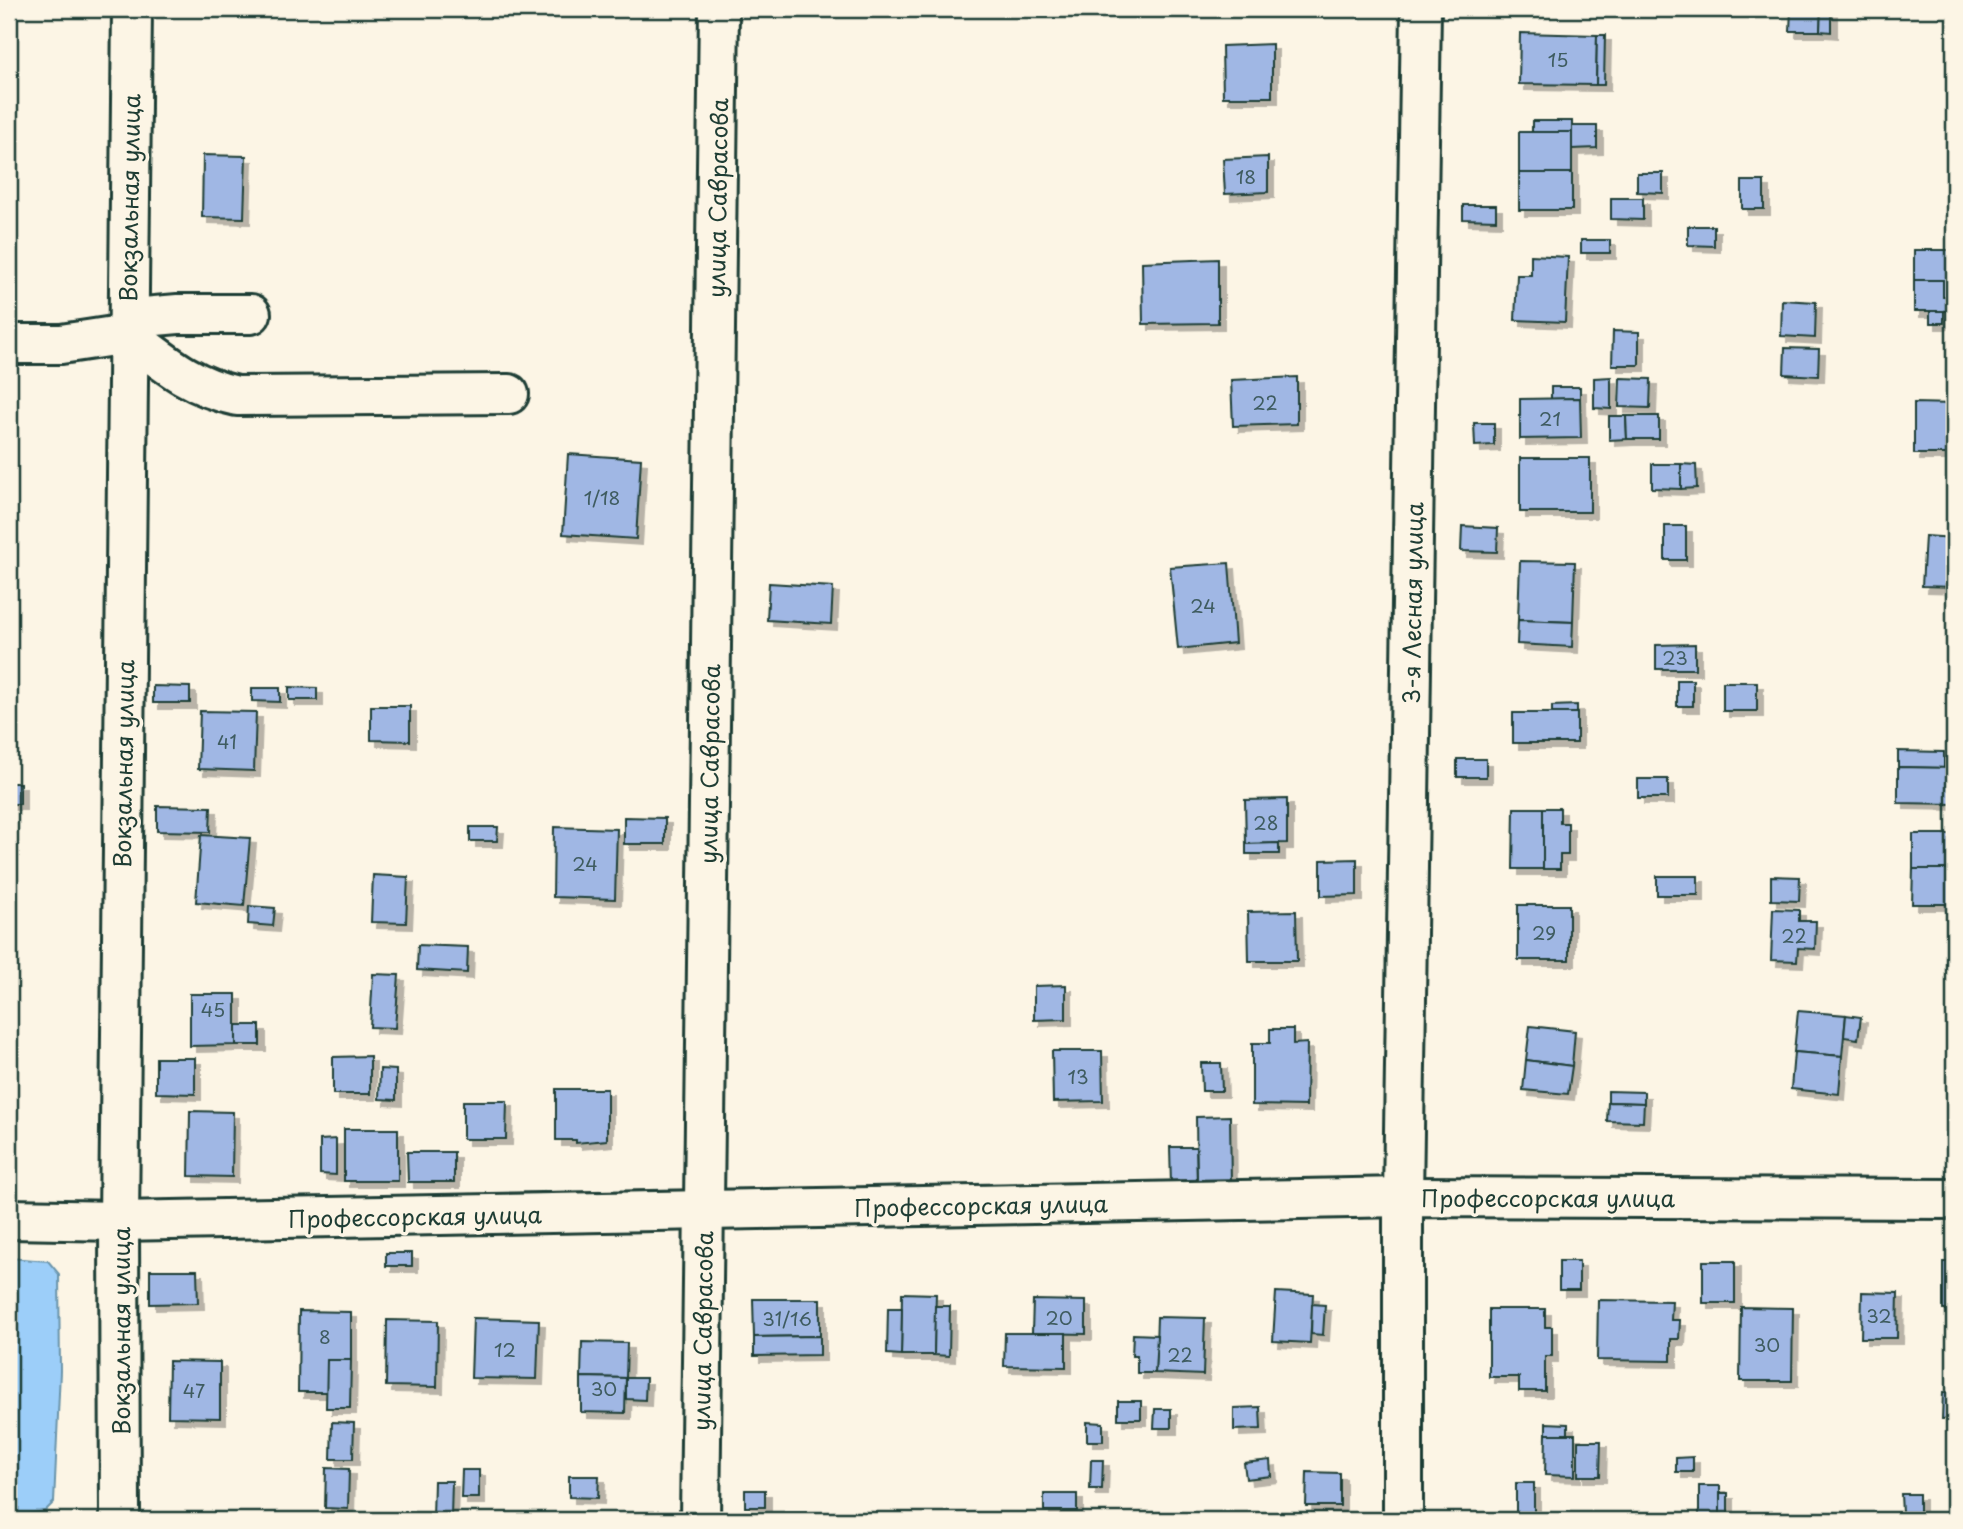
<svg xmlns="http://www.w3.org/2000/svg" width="1963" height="1529" viewBox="0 0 1963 1529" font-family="'Playpen Sans',sans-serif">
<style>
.water{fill:#9ccef9;stroke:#6a94aa;stroke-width:2}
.building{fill:#a0b7e4;stroke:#1f3d34;stroke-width:2;filter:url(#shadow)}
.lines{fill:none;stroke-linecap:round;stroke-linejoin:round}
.minor-casing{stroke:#1f3d34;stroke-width:44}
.minor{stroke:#fcf5e5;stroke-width:38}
.labels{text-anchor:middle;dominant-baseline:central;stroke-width:7;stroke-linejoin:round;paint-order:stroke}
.number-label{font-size:19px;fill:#3f5c60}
.street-label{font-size:23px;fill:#1f3d34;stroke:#fcf5e5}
</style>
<defs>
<filter id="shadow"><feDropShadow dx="6" dy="6" stdDeviation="0" flood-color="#0004"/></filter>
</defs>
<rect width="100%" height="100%" fill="#fcf5e5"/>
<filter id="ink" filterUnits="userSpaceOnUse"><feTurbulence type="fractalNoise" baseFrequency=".0143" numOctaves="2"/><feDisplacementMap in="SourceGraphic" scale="14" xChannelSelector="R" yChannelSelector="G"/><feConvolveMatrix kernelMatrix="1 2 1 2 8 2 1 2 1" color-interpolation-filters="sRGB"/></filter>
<g filter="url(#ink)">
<path class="water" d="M9,1258L48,1261L59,1274L60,1371L54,1502L45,1511L9,1517Z"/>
<g class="building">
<path d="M1791,9H1821L1820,31H1790Z"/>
<path d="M1821,9H1831V32L1820,31Z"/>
<path d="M1520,33L1597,35L1596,85L1519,84Z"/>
<path d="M1597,35H1605L1604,85H1596Z"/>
<path d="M1272,44V97H1223L1222,46Z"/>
<path d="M1532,121H1572V132L1532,133Z"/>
<path d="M1572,126H1597V148L1572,149Z"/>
<rect x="1519" y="132" width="53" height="41"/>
<path d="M203,155L246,156L244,218L202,217Z"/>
<path d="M1268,157V192L1225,194L1223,159Z"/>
<rect x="1519" y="173" width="53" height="37"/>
<path d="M1637,173H1663V193L1637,192Z"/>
<rect x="1742" y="181" width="22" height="28"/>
<path d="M1611,198H1643V220L1611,219Z"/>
<path d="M1463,205H1496V220L1463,219Z"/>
<path d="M1688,226H1714V246L1688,245Z"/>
<rect x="1581" y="240" width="29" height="13"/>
<path d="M1914,250H1954V297H1943V280H1914Z"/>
<path d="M1531,255L1568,257L1565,322L1515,320L1517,275H1531Z"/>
<path d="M1218,259V323L1143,324L1142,262Z"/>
<path d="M1914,280H1943V297H1954V280V311H1914Z"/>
<path d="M1782,300L1816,302L1815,338L1781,336Z"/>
<rect x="1930" y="311" width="14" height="12"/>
<path d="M1613,331L1639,332V365H1612Z"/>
<path d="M1785,348L1819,349L1818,376L1784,374Z"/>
<path d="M1297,377V424L1233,426L1231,380Z"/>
<path d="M1611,377V409L1594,408V378Z"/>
<path d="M1620,378L1651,379L1650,408L1619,407Z"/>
<path d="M1551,387H1580V398L1551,399Z"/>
<path d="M1580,398L1581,438L1520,439V399Z"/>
<path d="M1914,403L1954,404V454H1914Z"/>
<path d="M1609,416H1626L1627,439L1609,440Z"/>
<path d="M1626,416H1659V439H1627Z"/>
<path d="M1474,423H1494V445L1475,446Z"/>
<path d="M568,454L641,459L636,539L563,534Z"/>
<rect x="1520" y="458" width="70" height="54"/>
<path d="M1652,464H1681V489L1652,488Z"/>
<path d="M1681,464L1696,465L1697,488L1681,489Z"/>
<path d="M1462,526L1498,528L1497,552L1461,551Z"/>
<rect x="1665" y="526" width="21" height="34"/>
<path d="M1925,536L1954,538V587L1922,586Z"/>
<path d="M1520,561L1575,562L1573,622L1518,620Z"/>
<path d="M1229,563L1235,643L1178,649L1170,567Z"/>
<path d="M769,583L833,587L831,624L767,620Z"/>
<path d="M1518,620L1573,622L1572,647L1517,644Z"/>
<path d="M1695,644V669H1656V645Z"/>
<rect x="1677" y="680" width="16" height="26"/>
<rect x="1723" y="682" width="34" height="29"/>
<path d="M153,686L190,687V703H153Z"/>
<path d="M289,687L317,688V700H289Z"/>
<path d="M252,688H280V702L252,701Z"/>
<path d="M1577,705V713H1552V706Z"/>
<path d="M371,706H410V741L371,740Z"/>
<path d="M200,711L256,712L254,771L198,769Z"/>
<rect x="1513" y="713" width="64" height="30"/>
<path d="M1898,751L1944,752V768L1898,767Z"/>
<rect x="1457" y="759" width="29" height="18"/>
<path d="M1898,767L1954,768V804L1898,803Z"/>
<rect x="1638" y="779" width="30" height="19"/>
<rect x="9" y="783" width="11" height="21"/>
<path d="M1287,799V843L1246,844L1245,800Z"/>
<path d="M157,806L211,807L210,832L157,831Z"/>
<path d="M1514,808H1543V869H1513Z"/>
<path d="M1543,808H1560V823H1568V855H1560V869H1543Z"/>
<path d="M624,817L665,818V844H624Z"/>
<path d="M470,827H498L497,841H470Z"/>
<path d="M554,827L617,829L615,899L553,897Z"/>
<rect x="1913" y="834" width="41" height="35"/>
<path d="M201,835L250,838L244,906L196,902Z"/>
<path d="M1279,843V854H1246V844Z"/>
<path d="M1357,859V895L1321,896V860Z"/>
<path d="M1913,869H1954V904H1912Z"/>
<path d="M373,875L408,877L406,923L371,922Z"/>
<rect x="1657" y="876" width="41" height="19"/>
<path d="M1771,876L1800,877L1799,901L1771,900Z"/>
<rect x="1518" y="905" width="51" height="55"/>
<path d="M249,906L275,908L273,926L248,924Z"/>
<path d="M1773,909L1799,910V921H1816L1815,949L1798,948L1797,961L1771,960Z"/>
<path d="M1296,911L1297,961H1249L1248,912Z"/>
<path d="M418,945L468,947L467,973L417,970Z"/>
<path d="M373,974L399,975L395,1028L370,1027Z"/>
<path d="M1066,985V1019L1034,1020V986Z"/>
<path d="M190,994H236V1045L190,1046Z"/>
<path d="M1798,1011L1846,1015L1842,1056L1794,1052Z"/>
<path d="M1846,1015L1861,1017L1858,1039L1844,1037Z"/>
<rect x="236" y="1025" width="24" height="20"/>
<path d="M1530,1026L1575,1031L1572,1066L1526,1060Z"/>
<path d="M1270,1029H1293V1044L1307,1043L1306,1106L1252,1105V1043H1270Z"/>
<path d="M1052,1051H1102L1103,1101L1053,1102Z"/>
<path d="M1794,1052L1842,1056L1839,1094L1791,1089Z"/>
<path d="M370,1056V1094H333V1057Z"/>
<path d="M156,1058H195V1094L156,1093Z"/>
<path d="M1526,1060L1572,1066L1568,1094L1523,1090Z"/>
<path d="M1201,1063H1221L1222,1091H1202Z"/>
<path d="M380,1069L396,1070V1100L379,1099Z"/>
<path d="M556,1089H607V1140L576,1143V1140H556Z"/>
<path d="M1608,1091L1644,1092V1103L1608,1102Z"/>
<path d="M463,1101H507L506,1139H463Z"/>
<path d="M1608,1102L1644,1103L1643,1122L1607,1121Z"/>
<path d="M190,1111L233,1112L232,1177L189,1176Z"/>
<path d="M1230,1116L1231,1184L1197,1185L1196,1117Z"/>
<rect x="344" y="1129" width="54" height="52"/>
<path d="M336,1139V1175L320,1174V1140Z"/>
<path d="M1170,1147H1196L1197,1185H1171Z"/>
<path d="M407,1152H454V1182H408Z"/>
<rect x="386" y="1253" width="26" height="13"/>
<rect x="1559" y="1261" width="20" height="29"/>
<rect x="1703" y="1261" width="32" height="42"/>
<rect x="1943" y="1262" width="11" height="48"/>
<path d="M150,1270H197L198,1303L150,1304Z"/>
<path d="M1276,1292L1313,1294L1310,1343L1273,1341Z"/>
<path d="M1862,1292L1898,1293L1897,1338H1861Z"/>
<path d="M902,1293L936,1294L934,1355H901Z"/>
<path d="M753,1299H820V1336L754,1337Z"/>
<path d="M1033,1300L1086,1301V1334L1032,1333Z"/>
<path d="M1598,1300L1672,1301L1671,1320H1680L1679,1339H1671V1361L1597,1360Z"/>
<path d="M1312,1304L1325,1305L1323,1335L1311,1334Z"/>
<path d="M935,1306H950L949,1356L934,1355Z"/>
<path d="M1741,1307L1793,1308L1792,1381H1740Z"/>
<path d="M888,1308H902L901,1355L887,1354Z"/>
<path d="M1489,1309H1545V1327H1552V1356H1545V1391H1519V1377H1489Z"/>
<path d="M299,1311L351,1312V1360H327V1392H298Z"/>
<path d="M1157,1317L1205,1318L1203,1375L1155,1373Z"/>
<path d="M473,1318L539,1320L537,1379L471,1378Z"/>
<path d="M387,1320L438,1321L437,1387L386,1386Z"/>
<path d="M1005,1333H1066V1367L1004,1366Z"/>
<path d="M1133,1334L1157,1335L1155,1373H1137V1356H1132Z"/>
<path d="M820,1336V1355L754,1356V1337Z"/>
<path d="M582,1342L627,1343L626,1378L581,1377Z"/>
<path d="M327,1360H351L350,1408H326Z"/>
<path d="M169,1361L220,1362V1418L168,1417Z"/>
<path d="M581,1377L626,1378L625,1413L581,1412Z"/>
<path d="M626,1378H646L645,1400L626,1399Z"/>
<path d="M1943,1392H1954V1419H1942Z"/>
<rect x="1118" y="1401" width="23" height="18"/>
<path d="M1260,1407L1261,1429L1234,1430V1408Z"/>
<path d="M1155,1409H1171V1428H1154Z"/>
<path d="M332,1422L354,1423L353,1459H331Z"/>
<path d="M1087,1422L1103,1423V1441H1087Z"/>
<path d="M1546,1423L1568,1424V1434H1546Z"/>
<path d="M1546,1434H1575V1476L1545,1475Z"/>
<path d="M1578,1441H1601L1600,1476H1578Z"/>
<path d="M1693,1457V1472H1676V1458Z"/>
<path d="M1091,1460H1103L1102,1489H1090Z"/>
<path d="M1270,1460L1271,1476L1246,1479L1244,1463Z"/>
<path d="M326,1468L349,1469L348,1509L325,1508Z"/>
<path d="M462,1470H479V1498H461Z"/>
<path d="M1307,1472L1340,1473V1506H1306Z"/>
<path d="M569,1476H599L598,1498L569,1497Z"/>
<path d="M434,1481H452L451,1518H433Z"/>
<rect x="1516" y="1483" width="18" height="33"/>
<rect x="1699" y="1486" width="21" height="32"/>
<rect x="745" y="1490" width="20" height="17"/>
<rect x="1720" y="1493" width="8" height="25"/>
<rect x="1044" y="1494" width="33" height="17"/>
<path d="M1901,1494H1919V1513H1902Z"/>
</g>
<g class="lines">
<g class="minor-casing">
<g id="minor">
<path d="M127,334C165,363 190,386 237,396L509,394"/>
<path d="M127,334L144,317L178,314H251"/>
<path d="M9,344H61L127,334"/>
<path d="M9,1219L119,1221L1403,1197L1954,1199"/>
<path d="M120,1520L119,1221L132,9"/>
<path d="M700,1520L719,9"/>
<path d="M1403,1520V1197L1421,9"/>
</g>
</g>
<use href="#minor" class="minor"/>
</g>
</g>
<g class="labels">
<g class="number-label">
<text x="1558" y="59">15</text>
<text x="1246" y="176">18</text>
<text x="1265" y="402">22</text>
<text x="1550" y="418">21</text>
<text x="602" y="497">1/18</text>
<text x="1203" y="605">24</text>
<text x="1675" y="657">23</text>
<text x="227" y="741">41</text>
<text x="1266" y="822">28</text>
<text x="585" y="863">24</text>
<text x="1544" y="932">29</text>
<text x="1794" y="935">22</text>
<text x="213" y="1009">45</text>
<text x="1078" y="1076">13</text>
<text x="1879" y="1315">32</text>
<text x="1059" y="1317">20</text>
<text x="787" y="1318">31/16</text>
<text x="325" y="1336">8</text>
<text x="1767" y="1344">30</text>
<text x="505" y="1349">12</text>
<text x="1180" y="1354">22</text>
<text x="604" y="1388">30</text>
<text x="194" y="1390">47</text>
</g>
<g class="street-label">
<text transform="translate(129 198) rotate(-89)">Вокзальная улица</text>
<text transform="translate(717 198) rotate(-89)">улица Саврасова</text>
<text transform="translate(1412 603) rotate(-89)">3-я Лесная улица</text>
<text transform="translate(123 764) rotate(-89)">Вокзальная улица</text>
<text transform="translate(709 764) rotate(-89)">улица Саврасова</text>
<text x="1548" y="1197">Профессорская улица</text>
<text transform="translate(981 1205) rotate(-1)">Профессорская улица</text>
<text transform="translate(415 1216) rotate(-1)">Профессорская улица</text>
<text transform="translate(120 1331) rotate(-90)">Вокзальная улица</text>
<text transform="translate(702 1331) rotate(-89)">улица Саврасова</text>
</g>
</g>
<rect width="1963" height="1529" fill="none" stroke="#fcf5e5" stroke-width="35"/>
<rect x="18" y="18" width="1928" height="1494" fill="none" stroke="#1f3d34" stroke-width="2.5" filter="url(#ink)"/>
</svg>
